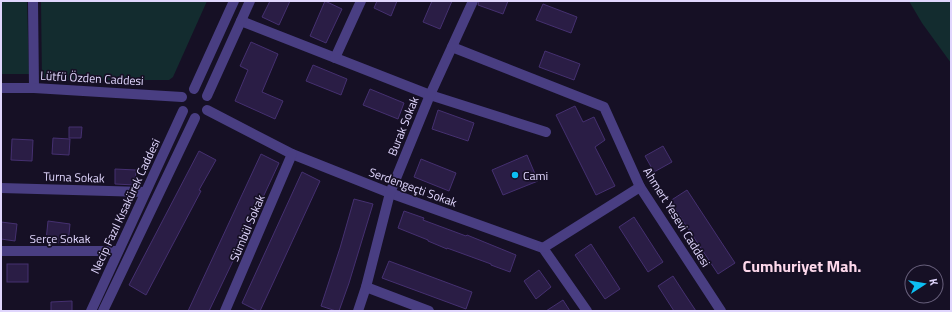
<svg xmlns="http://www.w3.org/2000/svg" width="952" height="312" viewBox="0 0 952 312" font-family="'Titillium Web',sans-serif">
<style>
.green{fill:#132c2f}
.building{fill:#2a1d45;stroke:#453070}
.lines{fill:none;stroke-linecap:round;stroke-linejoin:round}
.minor{stroke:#493e82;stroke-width:10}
.poi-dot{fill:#0cbff3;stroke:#161025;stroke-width:1.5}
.labels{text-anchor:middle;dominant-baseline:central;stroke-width:3.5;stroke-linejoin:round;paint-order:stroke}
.street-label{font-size:12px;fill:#e0d6fd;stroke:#161025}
.poi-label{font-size:12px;fill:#e0d6fd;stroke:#161025;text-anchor:start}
.district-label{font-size:16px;font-weight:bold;fill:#fdd8eb;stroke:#161025}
</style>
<rect width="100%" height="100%" fill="#161025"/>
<g class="green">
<path d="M1,1H27L29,74H1Z"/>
<path d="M41,1H207L173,77L169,80H42Z"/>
<path d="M909,1H951V63L922,23Z"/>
</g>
<g class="building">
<path d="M270,1H290L279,25L262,17Z"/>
<path d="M325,1L342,9L326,43L310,36Z"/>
<path d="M377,1H397L391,16L374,8Z"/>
<path d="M432,1H452L440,29L423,22Z"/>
<path d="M479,1H508L503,14L478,5Z"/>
<path d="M543,4L577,17L571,33L536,20Z"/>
<path d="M251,42L278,54L262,92L283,101L275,119L235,101L248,70L240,66Z"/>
<path d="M545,51L580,64L574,80L539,67Z"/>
<path d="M313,65L347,79L341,95L306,81Z"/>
<path d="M370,89L404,103L398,119L363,105Z"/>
<path d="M575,106L583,122L594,117L605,140L595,147L615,186L596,195L556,115Z"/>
<path d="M438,110L474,123L468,141L432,129Z"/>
<path d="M69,127H82L81,138H69Z"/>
<path d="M53,138L70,139L69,155L52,154Z"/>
<path d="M12,139L33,140L32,161L11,160Z"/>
<path d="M663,146L672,162L654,172L645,156Z"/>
<path d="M199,151L216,160L199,190L201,191L146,295L129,285Z"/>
<path d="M261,154L279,163L244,238L209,311H188Z"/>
<path d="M527,155L538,181L503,195L492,170Z"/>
<path d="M421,159L456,173L449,191L414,177Z"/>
<path d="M115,169L136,170L135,185L115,184Z"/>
<path d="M302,172L320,181L273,283L260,311H258L242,303Z"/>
<path d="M687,190L735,263L718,274L670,201Z"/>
<path d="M354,199L373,204L349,283L339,311H336L321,306L340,248Z"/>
<path d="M404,211L424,218L423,220L466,236L467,235L516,255L510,272L491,265V264L447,248V249L428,241V240L398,228Z"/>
<path d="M634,217L663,262L648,272L619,227Z"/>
<path d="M48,221L70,224L68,244L46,241Z"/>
<path d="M1,222L17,224L15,241L1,239Z"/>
<path d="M591,244L620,289L605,299L575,255Z"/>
<path d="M389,261L472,292L466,309L382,278Z"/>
<rect x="7" y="264" width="21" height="18"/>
<path d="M539,270L551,287L536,299L524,281Z"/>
<path d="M673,276L684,293L696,311H674L658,286Z"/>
<path d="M563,300L570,311H546Z"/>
<path d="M72,301V311H51V302Z"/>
</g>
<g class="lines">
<g class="minor">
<path d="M33,1L34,88"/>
<path d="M241,21L430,95L546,132"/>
<path d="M452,47L604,107L640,187L721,311"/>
<path d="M335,58L361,1"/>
<path d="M1,88H34L182,97"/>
<path d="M194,89L234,1"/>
<path d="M207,96L250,1"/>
<path d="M207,110L292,154L390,193L543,248L587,311"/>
<path d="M1,188L145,192"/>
<path d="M543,248L640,187"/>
<path d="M1,251H118"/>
<path d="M366,287L429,311"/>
<path d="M91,311L183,111"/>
<path d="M103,311L195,118"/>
<path d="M225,311L292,154"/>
<path d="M358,311L366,287L390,193L430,95L473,1"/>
</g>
</g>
<circle class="poi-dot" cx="515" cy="175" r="4"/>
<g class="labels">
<g class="street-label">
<text transform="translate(92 78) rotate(3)">Lütfü Özden Caddesi</text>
<text transform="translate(403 126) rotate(-68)">Burak Sokak</text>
<text transform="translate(74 177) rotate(2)">Turna Sokak</text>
<text transform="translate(413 187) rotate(20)">Serdengeçti Sokak</text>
<text transform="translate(125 206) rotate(-65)">Necip Fazıl Kısakürek Caddesi</text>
<text transform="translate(677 217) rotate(58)">Ahmert Yesevi Caddesi</text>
<text transform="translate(247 228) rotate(-67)">Sümbül Sokak</text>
<text x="60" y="238">Serçe Sokak</text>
</g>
<g class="poi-label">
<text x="523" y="175">Cami</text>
</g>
<g class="district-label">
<text x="802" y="266">Cumhuriyet Mah.</text>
</g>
</g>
<rect width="952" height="312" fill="none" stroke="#e0d6fd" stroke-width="4"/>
<g transform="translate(924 284) rotate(78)"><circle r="19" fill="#161025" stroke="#675f7b"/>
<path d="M0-3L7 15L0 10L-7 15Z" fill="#0cbff3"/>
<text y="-6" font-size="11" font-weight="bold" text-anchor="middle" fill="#e0d6fd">K</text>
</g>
</svg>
